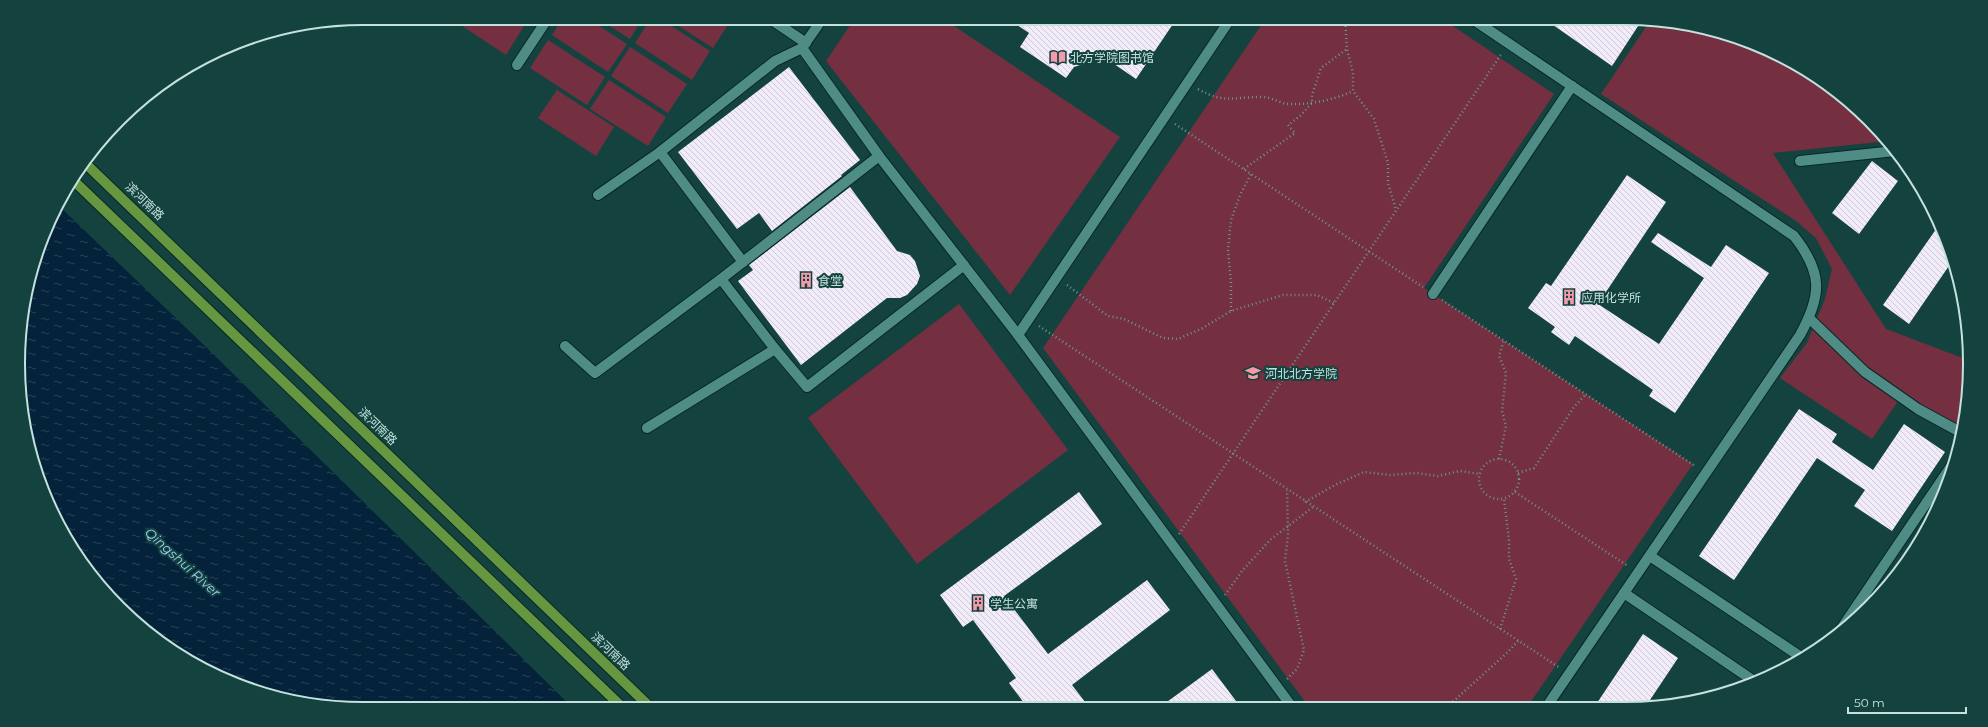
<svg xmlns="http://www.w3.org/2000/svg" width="1988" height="727" viewBox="0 0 1988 727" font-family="Montserrat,'Noto Sans SC',sans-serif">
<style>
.grass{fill:#742f40}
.water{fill:url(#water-ripples)}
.building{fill:url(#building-back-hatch)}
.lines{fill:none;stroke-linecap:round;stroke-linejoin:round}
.minor-casing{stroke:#062825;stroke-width:12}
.major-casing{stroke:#062825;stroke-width:12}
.path{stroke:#6e9490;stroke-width:2.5;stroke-dasharray:1 3;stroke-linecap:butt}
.minor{stroke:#508c86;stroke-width:10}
.major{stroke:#669740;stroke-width:10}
.labels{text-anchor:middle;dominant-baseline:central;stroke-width:4;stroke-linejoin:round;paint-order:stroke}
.poi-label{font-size:12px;fill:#c4e1dd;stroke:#14433f;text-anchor:start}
.street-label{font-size:12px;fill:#c4e1dd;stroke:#14433f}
.water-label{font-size:13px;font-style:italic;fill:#a0cdf8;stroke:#14433f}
.rim{fill:none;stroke:#c4e1dd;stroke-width:2}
</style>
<defs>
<pattern id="water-ripples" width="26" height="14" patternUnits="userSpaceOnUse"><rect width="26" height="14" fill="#04233b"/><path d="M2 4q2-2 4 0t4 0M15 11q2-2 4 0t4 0" fill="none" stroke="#274357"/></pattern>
<pattern id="building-back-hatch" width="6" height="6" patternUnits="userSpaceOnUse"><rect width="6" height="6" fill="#f2ebf9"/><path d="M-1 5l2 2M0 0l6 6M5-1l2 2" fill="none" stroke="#cdcad4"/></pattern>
</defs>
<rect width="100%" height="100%" fill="#14433f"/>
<g class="grass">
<path d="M450,18H512L524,26L506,55Z"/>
<path d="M563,18H587L627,44L608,72L552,35Z"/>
<path d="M597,18H643L630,39Z"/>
<path d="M651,18H659L710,51L692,80L635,43Z"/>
<path d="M666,18H728L731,20L713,48Z"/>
<path d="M855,18H942L1120,137L1010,295L826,61Z"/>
<path d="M1266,18H1441L1554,94L1424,288L1693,464L1528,706L1309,707L1043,348Z"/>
<path d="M1650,21L1714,30L1778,54L1835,90L1884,136L1888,141L1773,153L1886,329L1968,360L1969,386L1962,433L1901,397L1872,439L1780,378L1807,343L1825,299L1832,269L1816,238L1796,221L1601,94Z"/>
<path d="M548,40L605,77L587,105L530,68Z"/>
<path d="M630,47L687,84L668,113L611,76Z"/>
<path d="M609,80L666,117L648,146L590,109Z"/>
<path d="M557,90L614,127L596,156L538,118Z"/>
<path d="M959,304L1068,450L917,564L808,418Z"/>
</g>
<path class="water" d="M58,205L205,346L574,709H364L274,697L211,673L153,638L76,555L44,496L25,431L21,318L36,252Z"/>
<g class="building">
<path d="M1007,18H1177L1136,79L1101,55L1095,60L1074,67L1066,78L1020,47L1029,33Z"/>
<path d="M1543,18H1624L1642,20L1612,66Z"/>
<path d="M789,67L860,160L841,175L842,176L772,231L759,213L737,229L678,152Z"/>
<path d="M1872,161L1898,181L1859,234L1832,213Z"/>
<path d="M1627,175L1666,202L1598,304L1659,344L1704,278L1651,242L1658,233L1711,267L1726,245L1769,273L1675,413L1649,396L1653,390L1575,336L1569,345L1551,332L1555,327L1528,308L1546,283L1551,286Z"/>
<path d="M850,187L897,251L910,255L915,261L920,276L917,284L907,295L900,298H887L801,365L738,281L753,270L749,265Z"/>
<path d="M1939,225L1953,260L1909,324L1883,305Z"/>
<path d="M1799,409L1837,434L1832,442L1873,470L1904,424L1945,452L1892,531L1854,506L1865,490L1817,458L1734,580L1699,556Z"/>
<path d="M1079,492L1102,524L1004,596L1048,654L1147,580L1170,610L1072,685L1089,707H1027L1009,683L1016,678L973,620L963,627L940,595Z"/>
<path d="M1643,634L1678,658L1646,706H1595Z"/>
<path d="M1212,669L1236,701L1228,707H1160Z"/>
</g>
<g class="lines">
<g class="minor-casing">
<g id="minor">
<path d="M769,18L806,43"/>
<path d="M823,18L802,48L879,156L1018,335L1292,707"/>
<path d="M1471,18L1794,236C1823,273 1822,295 1800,335L1547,706"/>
<path d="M517,65L548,18"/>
<path d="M660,152L743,262"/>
<path d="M1800,161L1895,151"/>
<path d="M598,195L660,152L775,61L802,48"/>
<path d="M721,279L775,349L807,387L964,265"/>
<path d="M1433,294L1572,86"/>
<path d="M1809,318L1865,372L1918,409L1962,433"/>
<path d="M1018,335L1231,18"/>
<path d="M565,346L595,373L721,279L879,156"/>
<path d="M647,428L775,349"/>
<path d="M1650,556L1801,657"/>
<path d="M1624,593L1754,681"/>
<path d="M1839,632L1956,459"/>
</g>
</g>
<g class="major-casing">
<g id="major">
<path d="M86,164L651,708"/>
<path d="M73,180L623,708"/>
</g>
</g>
<g class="path">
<path d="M1345,18L1347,49L1353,73V91L1374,119L1388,163V183L1396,210"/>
<path d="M1198,89C1224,104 1233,97 1261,97C1272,97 1280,103 1287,104C1309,105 1334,100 1353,91"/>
<path d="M1175,124L1423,287"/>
<path d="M1244,169L1295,133L1288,125L1300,116L1312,103V95L1321,68L1347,49"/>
<path d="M1067,285L1108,316L1124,319L1163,338L1178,339L1201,329L1231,311L1283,295H1317L1334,303"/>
<path d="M1442,300L1695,466"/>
<path d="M1231,311V283L1228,250L1231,220L1240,195L1251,174"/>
<path d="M1039,326L1560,668"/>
<path d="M1499,459L1506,426L1502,411L1506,373L1499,356L1504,340"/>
<circle cx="1499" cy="479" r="20"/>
<path d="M1518,473L1534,468L1574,407L1586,394"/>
<path d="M1515,492L1628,566"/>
<path d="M1305,502L1335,485L1364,472L1390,475L1417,473L1438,476L1460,471L1480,474"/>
<path d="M1179,534L1502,53"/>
<path d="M1225,595L1242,571L1270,540L1313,507"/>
<path d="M1500,629L1516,579L1509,559V540L1504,499"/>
<path d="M1287,679L1297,669L1304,650L1285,561L1288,535L1287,490"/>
<path d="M1447,707L1508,652L1518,641"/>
</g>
<use href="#minor" class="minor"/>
<use href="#major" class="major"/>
</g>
<defs>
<g id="library-bare" transform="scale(1.2)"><path d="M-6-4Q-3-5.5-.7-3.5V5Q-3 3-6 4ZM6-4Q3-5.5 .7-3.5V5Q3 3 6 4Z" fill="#f39aab" stroke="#14433f" stroke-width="2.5" paint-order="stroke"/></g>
<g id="building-bare" transform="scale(1.2)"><path d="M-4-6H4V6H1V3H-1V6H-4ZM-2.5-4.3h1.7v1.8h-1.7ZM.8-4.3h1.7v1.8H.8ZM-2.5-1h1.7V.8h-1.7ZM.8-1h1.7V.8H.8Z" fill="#f39aab" stroke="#14433f" stroke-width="2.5" paint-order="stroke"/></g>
<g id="university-bare" transform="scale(1.2)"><path d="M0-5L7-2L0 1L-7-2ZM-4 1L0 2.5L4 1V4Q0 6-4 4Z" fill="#f39aab" stroke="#14433f" stroke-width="2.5" paint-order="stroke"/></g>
</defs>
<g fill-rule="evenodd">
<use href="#library-bare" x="1058" y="57"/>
<use href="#building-bare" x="806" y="280"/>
<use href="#building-bare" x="1569" y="297"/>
<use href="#university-bare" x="1253" y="373"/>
<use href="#building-bare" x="978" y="603"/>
</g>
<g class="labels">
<g class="poi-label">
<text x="1070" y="57">北方学院图书馆</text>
<text x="818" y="280">食堂</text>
<text x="1581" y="297">应用化学所</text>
<text x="1265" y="373">河北北方学院</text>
<text x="990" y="603">学生公寓</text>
</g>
<g class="street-label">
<text transform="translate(145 201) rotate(44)">滨河南路</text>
<text transform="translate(378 426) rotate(44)">滨河南路</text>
<text transform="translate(611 651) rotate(44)">滨河南路</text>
</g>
<g class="water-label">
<text transform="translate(183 562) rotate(42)">Qingshui River</text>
</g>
</g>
<path d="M0 0H1988V727H0ZM363 25H1625A338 338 0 0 1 1963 363V364A338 338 0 0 1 1625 702H363A338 338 0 0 1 25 364V363A338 338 0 0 1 363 25Z" fill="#14433f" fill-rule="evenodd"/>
<path class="rim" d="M363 25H1625A338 338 0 0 1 1963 363V364A338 338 0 0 1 1625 702H363A338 338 0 0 1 25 364V363A338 338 0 0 1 363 25Z"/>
<path d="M1848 707v6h118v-6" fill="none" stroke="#c4e1dd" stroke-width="2"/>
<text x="1854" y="707" font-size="12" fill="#c4e1dd" stroke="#14433f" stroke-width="3" paint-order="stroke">50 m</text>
</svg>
